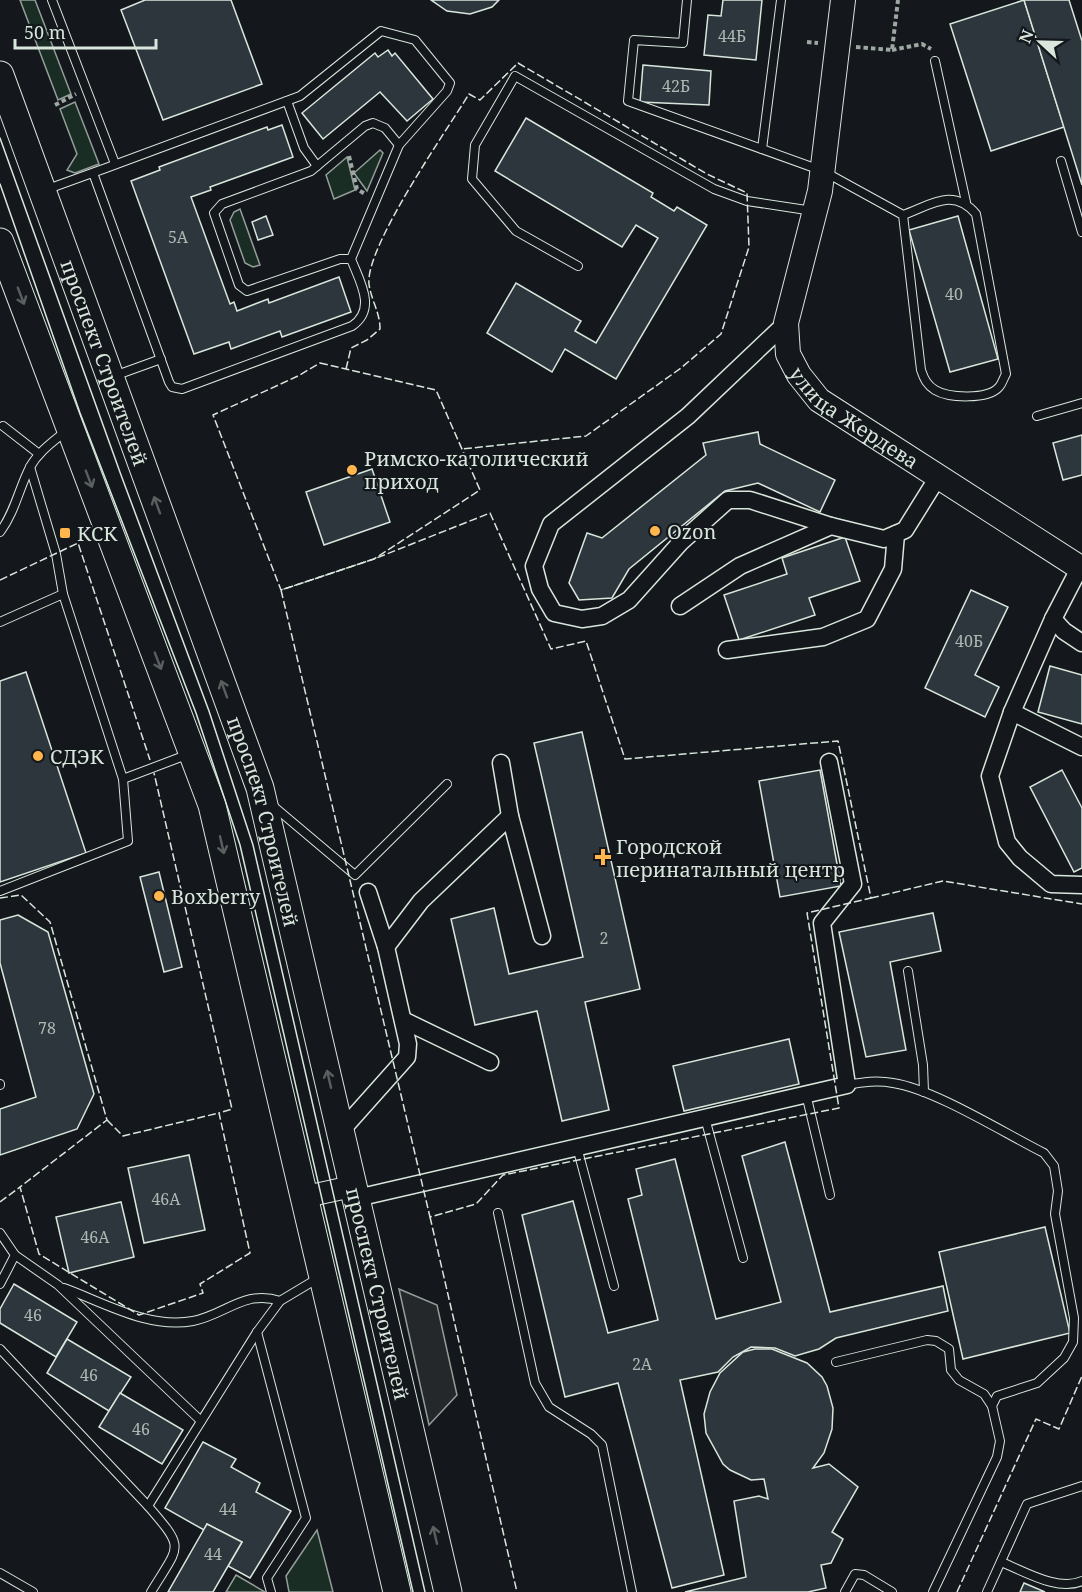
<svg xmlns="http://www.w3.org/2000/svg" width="1082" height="1592" viewBox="0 0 1082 1592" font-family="'Noto Serif',serif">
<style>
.green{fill:#1a2d24;stroke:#939e99;stroke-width:1.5}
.parking{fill:#24282b;stroke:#939e99;stroke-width:1.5}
.building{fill:#2c363c;stroke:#d8e6dc;stroke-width:1.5}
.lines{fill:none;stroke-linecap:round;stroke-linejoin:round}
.service-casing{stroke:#d8e6dc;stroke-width:10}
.minor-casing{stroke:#d8e6dc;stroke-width:19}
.tertiary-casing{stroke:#d8e6dc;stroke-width:23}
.secondary-casing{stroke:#d8e6dc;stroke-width:26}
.primary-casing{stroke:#d8e6dc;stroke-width:29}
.path{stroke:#9da8a2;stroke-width:4;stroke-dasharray:4.5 3;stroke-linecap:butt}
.service{stroke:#14181c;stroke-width:8}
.minor{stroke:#14181c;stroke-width:16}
.tertiary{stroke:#14181c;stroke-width:21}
.secondary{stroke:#14181c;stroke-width:24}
.primary{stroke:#14181c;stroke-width:27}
.tram{stroke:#d8e6dc;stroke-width:1.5}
.fence{stroke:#d8e6dc;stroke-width:1.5;stroke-dasharray:8 3;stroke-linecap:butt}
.oneway{stroke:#59605f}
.poi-dot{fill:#ffb74d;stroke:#14181c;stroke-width:2}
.labels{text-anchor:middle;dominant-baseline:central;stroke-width:4.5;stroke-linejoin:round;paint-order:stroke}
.number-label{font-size:16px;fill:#adbab4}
.street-label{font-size:20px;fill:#d8e6dc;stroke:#14181c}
.poi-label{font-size:20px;fill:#d8e6dc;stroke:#14181c;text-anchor:start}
</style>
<rect width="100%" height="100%" fill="#14181c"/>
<g class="green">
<path d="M20,0H35L71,94L58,100Z"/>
<path d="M75,102L99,164L75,173L67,170L77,154L60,109Z"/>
<path d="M380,150L383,153L367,191L354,173Z"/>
<path d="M347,157L355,190L334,199L326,175Z"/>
<path d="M240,209L260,265L253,267L245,263L230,220L234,212Z"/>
<path d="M317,1530L333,1592H289L286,1576Z"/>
<path d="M236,1575L265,1592H226Z"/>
</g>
<path class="parking" d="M399,1289L437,1305L457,1395L429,1425Z"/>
<g class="building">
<path d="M145,0H231L262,84L163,120L121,10Z"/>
<path d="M431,0H499L492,7L470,14L447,11Z"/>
<path d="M723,0H762L756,60L704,55L708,15L721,16Z"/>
<path d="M1024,0L1064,127L991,151L950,24Z"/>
<path d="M1024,0H1069L1082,41V185Z"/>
<path d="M388,50L392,56L395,53L433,99L407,121L380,92L323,139L302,113L375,53L378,57Z"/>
<path d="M643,65L711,71L709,105L640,102Z"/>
<path d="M526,118L653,193L651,197L674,211L677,207L707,225L616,379L565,349L552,372L487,333L516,283L581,321L575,331L596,343L658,238L636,225L622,247L495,171Z"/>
<path d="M282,125L293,157L210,187L211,190L191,197L230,304L234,302L237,311L268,299L269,303L339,277L351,312L282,337L280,331L231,349L229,342L194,354L131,181L160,170L159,167L267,127L268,130Z"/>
<path d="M266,216L273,235L258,240L252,222Z"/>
<path d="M958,216L998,359L950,372L909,230Z"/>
<path d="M758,432L760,444L835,480L820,512L758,483L725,491L629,569L612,598L579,600L569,583L587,533L602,538L706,455L703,443Z"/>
<path d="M1082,435V475L1063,480L1053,443Z"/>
<path d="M372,469L390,522L324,545L306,492Z"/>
<path d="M845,537L860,581L809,598L815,615L739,640L724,595L787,574L782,558Z"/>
<path d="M971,590L1008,607L975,675L999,687L985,717L925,688Z"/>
<path d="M1050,666L1082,675V724L1038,712Z"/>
<path d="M26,672L86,853L0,882V681Z"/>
<path d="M582,732L640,989L585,1002L609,1110L562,1121L537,1011L475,1025L451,919L494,908L509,974L583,957L534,743Z"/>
<path d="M820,770L841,886L780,897L759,781Z"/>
<path d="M1062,770L1082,808V868L1074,872L1030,787Z"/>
<path d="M159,872L182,967L164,972L140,877Z"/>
<path d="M933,913L941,951L890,962L906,1050L866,1057L839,932Z"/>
<path d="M18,915L48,932L94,1094L77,1129L0,1155V1109L36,1097L0,963V920Z"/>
<path d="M789,1039L799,1084L684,1111L673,1066Z"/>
<path d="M785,1142L830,1312L943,1286L948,1311L836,1338L819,1349L795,1356L775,1348L751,1347L733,1357L718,1372L680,1380L724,1575L672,1588L618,1383L565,1397L522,1215L573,1201L608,1333L658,1320L628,1199L642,1195L636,1169L675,1159L716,1319L781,1302L742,1156Z"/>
<path d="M189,1155L205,1230L144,1243L128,1168Z"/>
<path d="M121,1202L134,1257L69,1273L56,1217Z"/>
<path d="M1045,1227L1070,1333L963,1359L939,1252Z"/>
<path d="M14,1284L77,1322L56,1357L0,1323V1309Z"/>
<path d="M67,1339L131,1377L109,1411L47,1373Z"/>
<path d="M755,1349H772L807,1363L822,1377L827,1386L833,1408L832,1429L824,1453L813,1468L829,1464L858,1487L832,1532L843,1539L831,1563L821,1565L826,1588L808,1592H685L746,1577L734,1501L759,1496L768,1499L764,1479L751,1480L730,1470L723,1464L706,1433L704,1414L710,1392L720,1373L743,1352Z"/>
<path d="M120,1393L183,1430L162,1464L99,1427Z"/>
<path d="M203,1442L236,1459L231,1467L260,1483L256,1492L291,1511L250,1578L228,1566L242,1542L207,1524L204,1530L165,1508Z"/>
<path d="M207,1524L242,1542L213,1592H168Z"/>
<path d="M1024,1583L1045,1592H1020Z"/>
</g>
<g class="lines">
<g class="service-casing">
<g id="service">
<path d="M52,0L114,161"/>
<path d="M687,0L683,43L634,40L628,101L823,171L903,215C931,205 953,187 976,214L1006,374C1004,377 1002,384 999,387C988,400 948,398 935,390C927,385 924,379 921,370L903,215"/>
<path d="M935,61L966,202"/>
<path d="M287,101L304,148L317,166"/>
<path d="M762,149L781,0"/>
<path d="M1061,161L1082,232"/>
<path d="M45,190L106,168L300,96L381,31L415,40L450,83L447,91L399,145L351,259C360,282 377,309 352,326L182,389L172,387L169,382L93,173"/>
<path d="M351,259H340L247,291L239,285L214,213L222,204L311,171L365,126L373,123L385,128L399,145"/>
<path d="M578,266L516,231L472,179L475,145L515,76L714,189L747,201L813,211"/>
<path d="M114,376L161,359"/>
<path d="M1037,416L1082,403"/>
<path d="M3,426L39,454"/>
<path d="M30,467L56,554L63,594"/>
<path d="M0,532C15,512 19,488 30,467C39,451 54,441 67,430"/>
<path d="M0,622L63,594L123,779L189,754"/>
<path d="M272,805L355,875L447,784"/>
<path d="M0,891L128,841L123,779"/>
<path d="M908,971L923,1065L924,1092"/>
<path d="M0,1084V1085"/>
<path d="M847,1085C863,1082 877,1080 893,1083C934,1089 1004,1133 1044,1153L1054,1166L1058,1191L1055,1214L1074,1318L1073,1342L1064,1358L1037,1383L997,1396L992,1406L1000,1441L997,1457L933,1592"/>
<path d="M806,1094L830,1195"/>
<path d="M705,1118L743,1258"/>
<path d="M577,1147L614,1286"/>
<path d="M498,1213L535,1383L549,1407L591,1434L602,1445L632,1592"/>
<path d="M0,1233L15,1255"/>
<path d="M0,1284L15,1255L58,1285L201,1421"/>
<path d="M64,1288C105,1303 148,1329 193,1321C225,1315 245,1289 280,1301"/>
<path d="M257,1332L306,1518L267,1578L271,1592"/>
<path d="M0,1349L148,1506"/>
<path d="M836,1362L927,1340L936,1341L949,1349L951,1370L959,1380L984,1394L992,1406"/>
<path d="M1001,1562C1024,1571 1058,1592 1082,1581"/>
<path d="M0,1573L33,1592"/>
<path d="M151,1592C180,1544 186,1550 148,1506L257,1332L280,1301L320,1277"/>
<path d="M845,1592L855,1574L864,1575L892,1592"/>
<path d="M987,1592L1027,1504L1082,1486"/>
</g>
</g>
<g class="minor-casing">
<g id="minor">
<path d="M786,323L688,416L551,524L534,566L540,589L554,613L582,619L602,616L629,600L681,542L728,500H750L831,526L884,539L905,530L938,477"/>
<path d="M1080,567L1053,619L1012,712L990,776L1007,842L1020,858L1051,884L1082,885"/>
<path d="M680,606L740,566L831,526"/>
<path d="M1053,619L1064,631L1082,643"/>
<path d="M727,650L823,637L867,619L893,569L896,534"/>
<path d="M1012,712L1082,747"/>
<path d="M501,763L510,816L542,936"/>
<path d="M386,947L421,901L510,816"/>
<path d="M403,1020L490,1062"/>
<path d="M341,1131L407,1057L408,1044L386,947L368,892"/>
<path d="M357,1198L847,1085L822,923L853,884L829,762"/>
</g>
</g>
<g class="tertiary-casing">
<path id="tertiary" d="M304,1197L354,1186"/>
</g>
<g class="secondary-casing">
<g id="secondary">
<path id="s1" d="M843,0L820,191L786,323L788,354L799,375L819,400L1082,569"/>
</g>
</g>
<g class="primary-casing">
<g id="primary">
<path id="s2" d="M0,75L260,788L448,1592"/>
<path d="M0,242L212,805L397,1592"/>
</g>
</g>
<g class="path">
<path d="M807,42L818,43"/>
<path d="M856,47L892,50L898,0"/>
<path d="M892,50L922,44L931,49"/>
<path d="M55,105L76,94"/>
<path d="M349,156L357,189L365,194"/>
</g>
<use href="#service" class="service"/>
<use href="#minor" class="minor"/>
<use href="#tertiary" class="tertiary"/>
<use href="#secondary" class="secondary"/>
<use href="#primary" class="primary"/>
<g class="tram">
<path d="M0,138L121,475L209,711L253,845L425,1592"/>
<path d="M0,184L80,413L196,713L240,845L413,1592"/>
</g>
<g class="fence">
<path d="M320,363L436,390L480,490L374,559L281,590L213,415L298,376Z"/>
<path d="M346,369L351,348L367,340L380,329C380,312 371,300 369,284C365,247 447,130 469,94L480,100L518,63L707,174L747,193L749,247L721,334L681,368L586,436L462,449"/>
<path d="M490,513L551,649L586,641L625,759L838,741L871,898L807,913L839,1108L503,1175L476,1204L430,1217L281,590L374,559Z"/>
<path d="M0,580L78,543L150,760"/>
<path d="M0,898L21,895L50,922L107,1120L20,1187L39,1254L139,1315L203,1293L200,1284L250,1253L219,1113L232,1109L154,773"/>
<path d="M871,898L943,881L1082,904"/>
<path d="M107,1120L123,1136L219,1113"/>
<path d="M0,1202L20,1187"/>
<path d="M430,1217L517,1592"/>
<path d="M957,1592L1036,1419L1059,1429L1082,1376"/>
</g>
</g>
<defs><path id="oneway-shaft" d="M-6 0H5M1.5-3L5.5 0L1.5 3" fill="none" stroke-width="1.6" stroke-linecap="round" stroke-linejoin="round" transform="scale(1.5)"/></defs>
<g class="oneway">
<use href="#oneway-shaft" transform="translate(21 296) rotate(69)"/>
<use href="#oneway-shaft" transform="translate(89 479) rotate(69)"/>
<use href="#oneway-shaft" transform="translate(157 505) rotate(-110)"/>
<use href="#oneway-shaft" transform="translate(158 661) rotate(69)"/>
<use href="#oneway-shaft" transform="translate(224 689) rotate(-110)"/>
<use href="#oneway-shaft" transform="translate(222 845) rotate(77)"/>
<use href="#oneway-shaft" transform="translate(329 1079) rotate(-103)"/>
<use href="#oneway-shaft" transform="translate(435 1535) rotate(-103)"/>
</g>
<g class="poi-dot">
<circle cx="352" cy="470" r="6"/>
<circle cx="655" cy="531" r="6"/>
<rect x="59" y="527" width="12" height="12" rx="3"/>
<circle cx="38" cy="756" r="6"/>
<path d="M600 848h6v6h6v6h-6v6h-6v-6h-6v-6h6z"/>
<circle cx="159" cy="896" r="6"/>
</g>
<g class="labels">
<g class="number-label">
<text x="732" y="36">44Б</text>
<text x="676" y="86">42Б</text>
<text x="178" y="237">5А</text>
<text x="954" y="294">40</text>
<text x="969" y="641">40Б</text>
<text x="604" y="938">2</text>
<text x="47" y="1028">78</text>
<text x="166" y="1199">46А</text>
<text x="95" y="1237">46А</text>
<text x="33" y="1315">46</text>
<text x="642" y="1364">2А</text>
<text x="89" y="1375">46</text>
<text x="141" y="1429">46</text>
<text x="228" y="1509">44</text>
<text x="213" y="1554">44</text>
</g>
<g class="street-label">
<text stroke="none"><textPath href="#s2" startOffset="306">проспект Строителей</textPath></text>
<text stroke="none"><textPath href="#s1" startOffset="454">улица Жердева</textPath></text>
<text stroke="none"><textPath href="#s2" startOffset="792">проспект Строителей</textPath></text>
<text stroke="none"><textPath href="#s2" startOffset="1278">проспект Строителей</textPath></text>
</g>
<g class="poi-label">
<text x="364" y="458">Римско-католический<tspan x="364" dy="23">приход</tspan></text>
<text x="667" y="531">Ozon</text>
<text x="77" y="533">КСК</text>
<text x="50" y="756">СДЭК</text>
<text x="616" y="846">Городской<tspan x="616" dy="23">перинатальный центр</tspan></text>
<text x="171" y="896">Boxberry</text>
</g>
</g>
<g transform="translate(1040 42) rotate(292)" stroke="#14181c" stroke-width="4.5" paint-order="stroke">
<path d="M0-4.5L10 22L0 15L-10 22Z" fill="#d8e6dc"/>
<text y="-9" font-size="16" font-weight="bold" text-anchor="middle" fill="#d8e6dc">N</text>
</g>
<path d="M15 39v9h141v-9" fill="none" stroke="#d8e6dc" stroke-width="3"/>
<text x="24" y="39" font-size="18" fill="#d8e6dc" stroke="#14181c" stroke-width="4.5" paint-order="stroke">50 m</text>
</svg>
